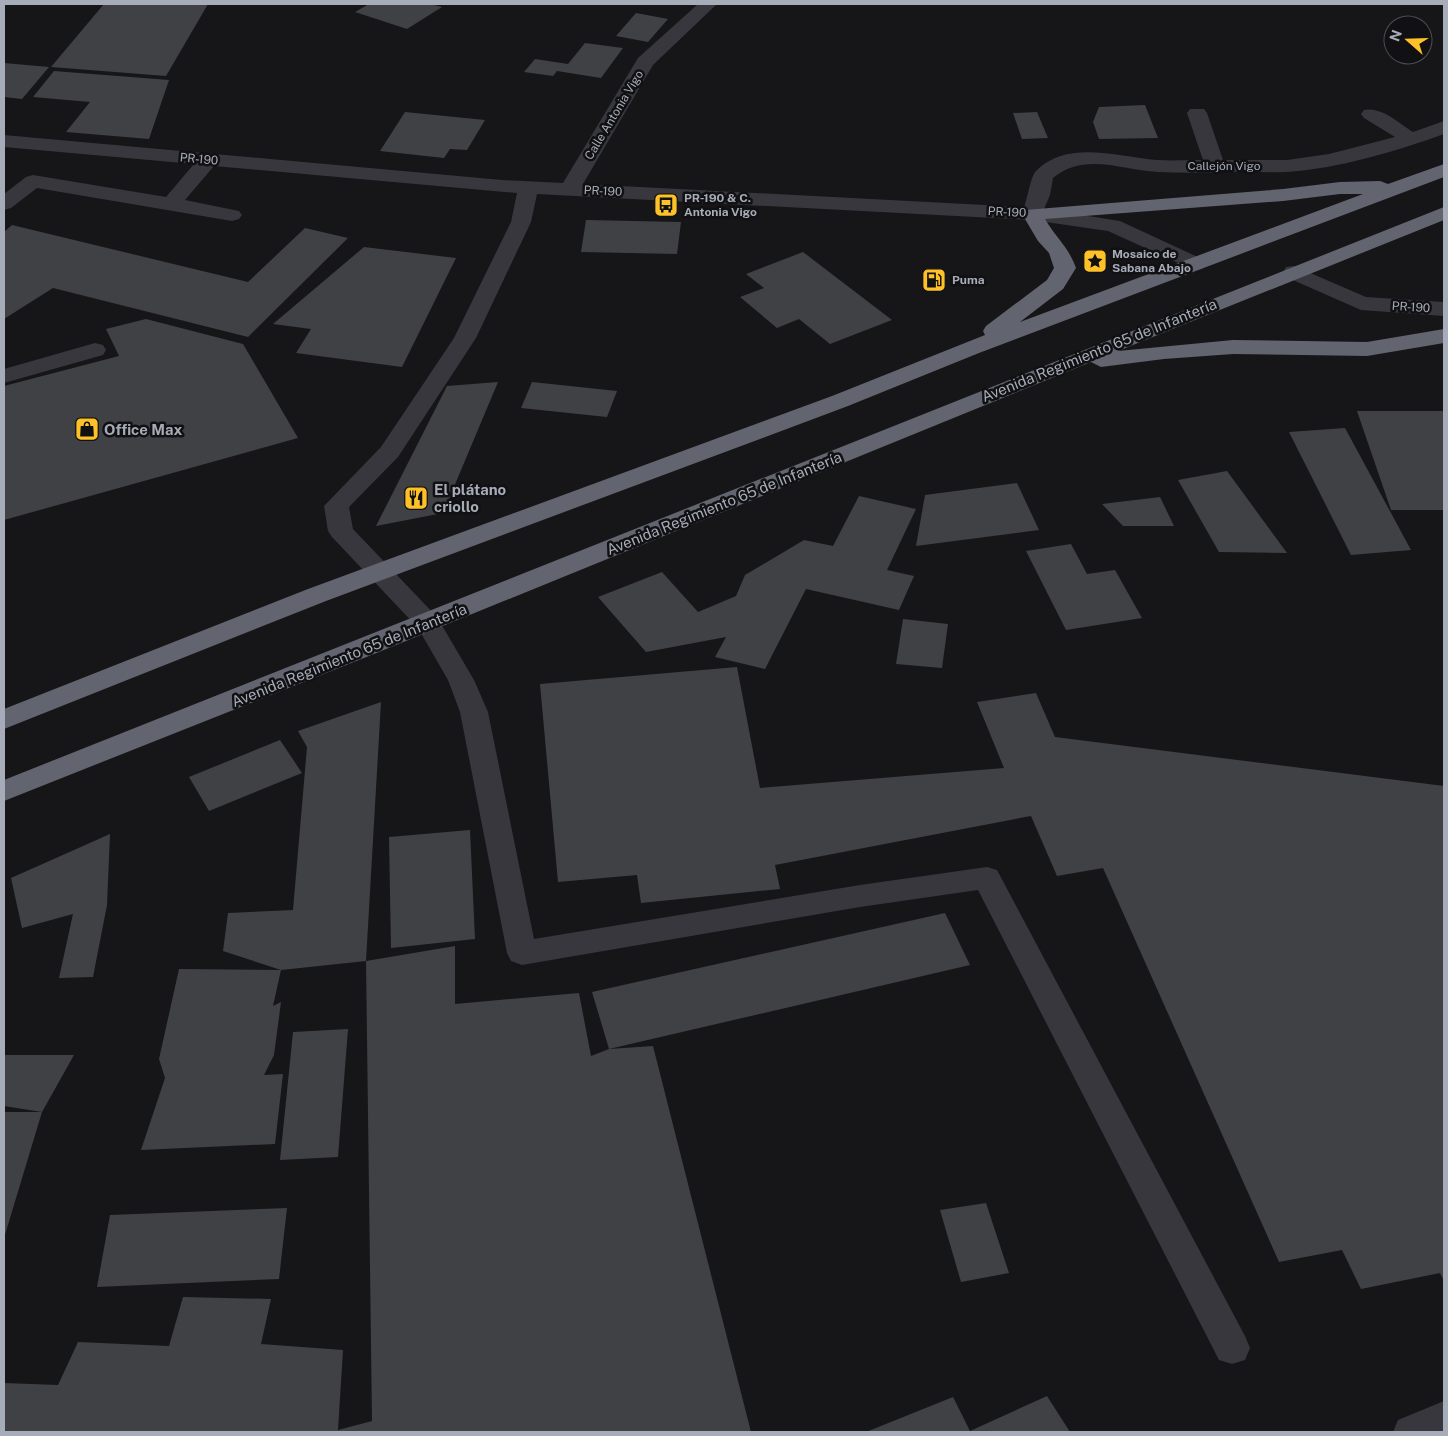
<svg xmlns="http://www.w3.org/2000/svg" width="1448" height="1436" viewBox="0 0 1448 1436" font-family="'Public Sans',sans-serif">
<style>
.building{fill:#404145}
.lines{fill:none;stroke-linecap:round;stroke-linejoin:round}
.minor{fill:#37373d;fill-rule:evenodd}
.highway{fill:#62656f;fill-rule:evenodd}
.labels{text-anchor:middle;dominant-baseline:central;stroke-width:5;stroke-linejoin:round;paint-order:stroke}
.far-street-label{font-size:12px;fill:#a7acb9;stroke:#111113}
.far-poi-label{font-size:12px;font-weight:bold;fill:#a7acb9;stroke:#111113;text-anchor:start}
.street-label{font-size:15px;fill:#a7acb9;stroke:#111113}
.poi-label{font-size:15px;font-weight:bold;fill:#a7acb9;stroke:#111113;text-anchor:start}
</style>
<rect width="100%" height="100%" fill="#161618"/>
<g class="building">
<path d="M104,4H208L166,76L51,67Z"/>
<path d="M369,4H430L442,7L407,29L355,12Z"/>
<path d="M636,13L668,19L648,42L616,36Z"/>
<path d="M585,43L623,48L601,78L557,71L553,76L524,72L535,59L568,64Z"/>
<path d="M4,63L49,67L22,99L4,97Z"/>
<path d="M54,71L169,80L149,139L66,132L90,102L33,97Z"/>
<path d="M1145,105L1158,138L1099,139L1093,122L1099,107Z"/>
<path d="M405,112L485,120L467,150L450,149L444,158L380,151Z"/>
<path d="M1037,112L1048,138L1022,139L1013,113Z"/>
<path d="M586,220L681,222L677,254L581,252Z"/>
<path d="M12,225L248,282L305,228L348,238L248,337L53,288L4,319V232Z"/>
<path d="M364,247L456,258L402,367L296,353L311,329L273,324Z"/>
<path d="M803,252L892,320L830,344L799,319L777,328L740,297L764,288L746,274Z"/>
<path d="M146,319L243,344L298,438L4,520V386L119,356L106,329Z"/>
<path d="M498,382L443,513L376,526L447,386Z"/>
<path d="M532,382L617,391L607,417L521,408Z"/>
<path d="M1357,411H1444V510H1391Z"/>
<path d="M1345,428L1411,550L1351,555L1289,432Z"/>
<path d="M1227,471L1287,553L1219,552L1178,480Z"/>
<path d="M1017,483L1039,530L916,546L925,495Z"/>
<path d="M859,496L916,509L887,570L914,576L899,610L806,589L765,669L715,657L726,637L646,652L598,597L662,572L698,612L736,596L745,575L804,540L833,546Z"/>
<path d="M1160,497L1174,526H1123L1102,504Z"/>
<path d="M1071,544L1087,574L1115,570L1142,618L1066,630L1026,551Z"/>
<path d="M903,619L948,624L942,668L896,664Z"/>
<path d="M737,667L760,788L1004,768L977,702L1036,693L1055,737L1444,786V1281L1440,1273L1361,1289L1342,1250L1279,1262L1103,868L1057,876L1031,816L775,865L780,889L641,903L637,875L558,882L540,684Z"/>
<path d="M381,702L366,961L281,970L273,1006L281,1002L274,1055L264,1075L283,1074L275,1144L141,1150L165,1078L159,1059L179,969L281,970L223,951L228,913L293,910L307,747L298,731Z"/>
<path d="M280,740L302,773L209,811L189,777Z"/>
<path d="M470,830L475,939L391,948L389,837Z"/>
<path d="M110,834L107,905L93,977L59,978L73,914L22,928L11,878Z"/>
<path d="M945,913L970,965L609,1049L592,992Z"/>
<path d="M455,946V1004L579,993L591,1056L609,1049L653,1046L751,1432H4V1383L58,1385L78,1342L169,1346L183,1297L271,1299L261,1344L343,1350L338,1430L372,1421L366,961Z"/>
<path d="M348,1029L338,1157L280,1160L293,1032Z"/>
<path d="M4,1055H74L42,1112L4,1238V1112H42L4,1106Z"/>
<path d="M986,1203L1009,1273L961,1282L940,1210Z"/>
<path d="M287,1208L279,1279L97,1287L110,1215Z"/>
<path d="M1047,1396L1070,1432H866L953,1397L970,1431Z"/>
</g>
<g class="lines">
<g class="minor">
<path d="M698,4H717L653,65L583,184L1024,207C1028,198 1030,177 1036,171C1067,139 1118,157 1157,160C1172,161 1187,160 1203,160L1187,113L1190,109H1204L1207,113L1223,160H1287L1329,154L1395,137L1364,118L1361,114L1364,110C1381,106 1399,123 1413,132L1444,121V134C1397,151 1337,169 1286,172C1265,173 1243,171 1222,172C1201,173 1179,173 1158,172C1120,170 1085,152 1053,178L1050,195L1044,209L1120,221L1202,259L1205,264L1202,269L1194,270L1108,231L1032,220L537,194L531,222L476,338L398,457L349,507L353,529L437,617L474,680L488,712L534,939L860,885L987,867L997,870L1245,1336L1250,1348L1245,1360L1232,1364L1219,1360L978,890L860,907L522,965L511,961L507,953L460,712L448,680L418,628L332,537L328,531L324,506L381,447L454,338L511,222L517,193L214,166L185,200L239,211L242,215L239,219L232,221L37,188L11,208L4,210V194L26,177L33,175L166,197L194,164L4,147V135L502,180L563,183L638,58Z"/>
<path d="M1294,266L1366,297L1444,302V316L1361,310L1286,277L1283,272L1286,267Z"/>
<path d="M95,343L103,345L106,350L103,355L4,383V369Z"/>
<path d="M1444,1401V1432H1393L1398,1420Z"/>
</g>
<g class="highway">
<path d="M1444,164V177L979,353L848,406L326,601L4,729V709L308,589L832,396L985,335L983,331L986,326L1047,280L1054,268L1049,253L1038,241L1022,214L1025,210L1283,189L1340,182L1380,181L1388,184ZM1340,194H1363L1020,322L1063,289L1076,268C1068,246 1056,238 1045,219L1283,201Z"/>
<path d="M1444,207V220L1118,351L1233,340L1367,342L1444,329V343L1367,356L1233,354L1164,359L1101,367L1091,362L374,654L4,801V780Z"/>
</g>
</g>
<defs>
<g id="bus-square" transform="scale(1.25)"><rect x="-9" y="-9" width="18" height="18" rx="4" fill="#fec228" stroke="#111113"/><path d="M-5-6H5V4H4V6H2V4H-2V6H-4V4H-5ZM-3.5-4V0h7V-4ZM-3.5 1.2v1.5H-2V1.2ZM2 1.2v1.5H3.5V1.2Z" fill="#111"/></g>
<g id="sight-square" transform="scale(1.25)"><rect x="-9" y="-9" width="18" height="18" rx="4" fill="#fec228" stroke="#111113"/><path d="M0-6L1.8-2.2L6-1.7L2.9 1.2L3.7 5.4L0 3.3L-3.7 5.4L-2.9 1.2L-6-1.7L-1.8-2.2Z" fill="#111"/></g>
<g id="fuel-square" transform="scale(1.25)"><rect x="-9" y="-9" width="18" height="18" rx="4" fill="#fec228" stroke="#111113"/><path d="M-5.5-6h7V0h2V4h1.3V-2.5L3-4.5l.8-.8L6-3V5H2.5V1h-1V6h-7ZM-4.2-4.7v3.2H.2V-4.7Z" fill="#111"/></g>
<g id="shop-square" transform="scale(1.25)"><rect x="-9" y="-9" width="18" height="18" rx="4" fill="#fec228" stroke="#111113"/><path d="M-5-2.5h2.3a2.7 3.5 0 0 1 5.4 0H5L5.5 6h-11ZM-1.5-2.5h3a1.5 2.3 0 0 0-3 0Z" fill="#111"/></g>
<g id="restaurant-square" transform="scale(1.25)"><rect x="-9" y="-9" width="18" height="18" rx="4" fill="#fec228" stroke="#111113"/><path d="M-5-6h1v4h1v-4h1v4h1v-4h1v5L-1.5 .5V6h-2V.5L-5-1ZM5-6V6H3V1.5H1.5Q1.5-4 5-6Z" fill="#111"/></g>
</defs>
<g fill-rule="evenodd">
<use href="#bus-square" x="666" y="205"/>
<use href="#sight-square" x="1095" y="261"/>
<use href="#fuel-square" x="934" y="280"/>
<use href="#shop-square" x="87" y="429"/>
<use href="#restaurant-square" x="416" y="498"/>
</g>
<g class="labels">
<g class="far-street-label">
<text transform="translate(614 115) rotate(-59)">Calle Antonia Vigo</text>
<text transform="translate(199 159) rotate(5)">PR-190</text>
<text x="1224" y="166">Callejón Vigo</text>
<text transform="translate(603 191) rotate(3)">PR-190</text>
<text transform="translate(1007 212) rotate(3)">PR-190</text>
<text transform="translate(1411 307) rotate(4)">PR-190</text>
</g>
<g class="far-poi-label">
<text x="684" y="198">PR-190 &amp; C.<tspan x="684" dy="14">Antonia Vigo</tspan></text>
<text x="1112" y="254">Mosaico de<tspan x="1112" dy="14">Sabana Abajo</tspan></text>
<text x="952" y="280">Puma</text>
</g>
<g class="street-label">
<text transform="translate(1099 350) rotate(-22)">Avenida Regimiento 65 de Infantería</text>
<text transform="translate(724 503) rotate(-22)">Avenida Regimiento 65 de Infantería</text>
<text transform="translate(349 655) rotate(-22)">Avenida Regimiento 65 de Infantería</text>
</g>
<g class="poi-label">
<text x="104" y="429">Office Max</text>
<text x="434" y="489">El plátano<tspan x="434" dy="17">criollo</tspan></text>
</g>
</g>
<rect width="1448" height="1436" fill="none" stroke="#a7acb9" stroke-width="10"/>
<g transform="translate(1408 40) rotate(290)"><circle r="24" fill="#111113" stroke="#4d4f55"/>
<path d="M0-4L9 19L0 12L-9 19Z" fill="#fec228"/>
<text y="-8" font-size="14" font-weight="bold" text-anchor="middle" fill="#a7acb9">N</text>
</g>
</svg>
